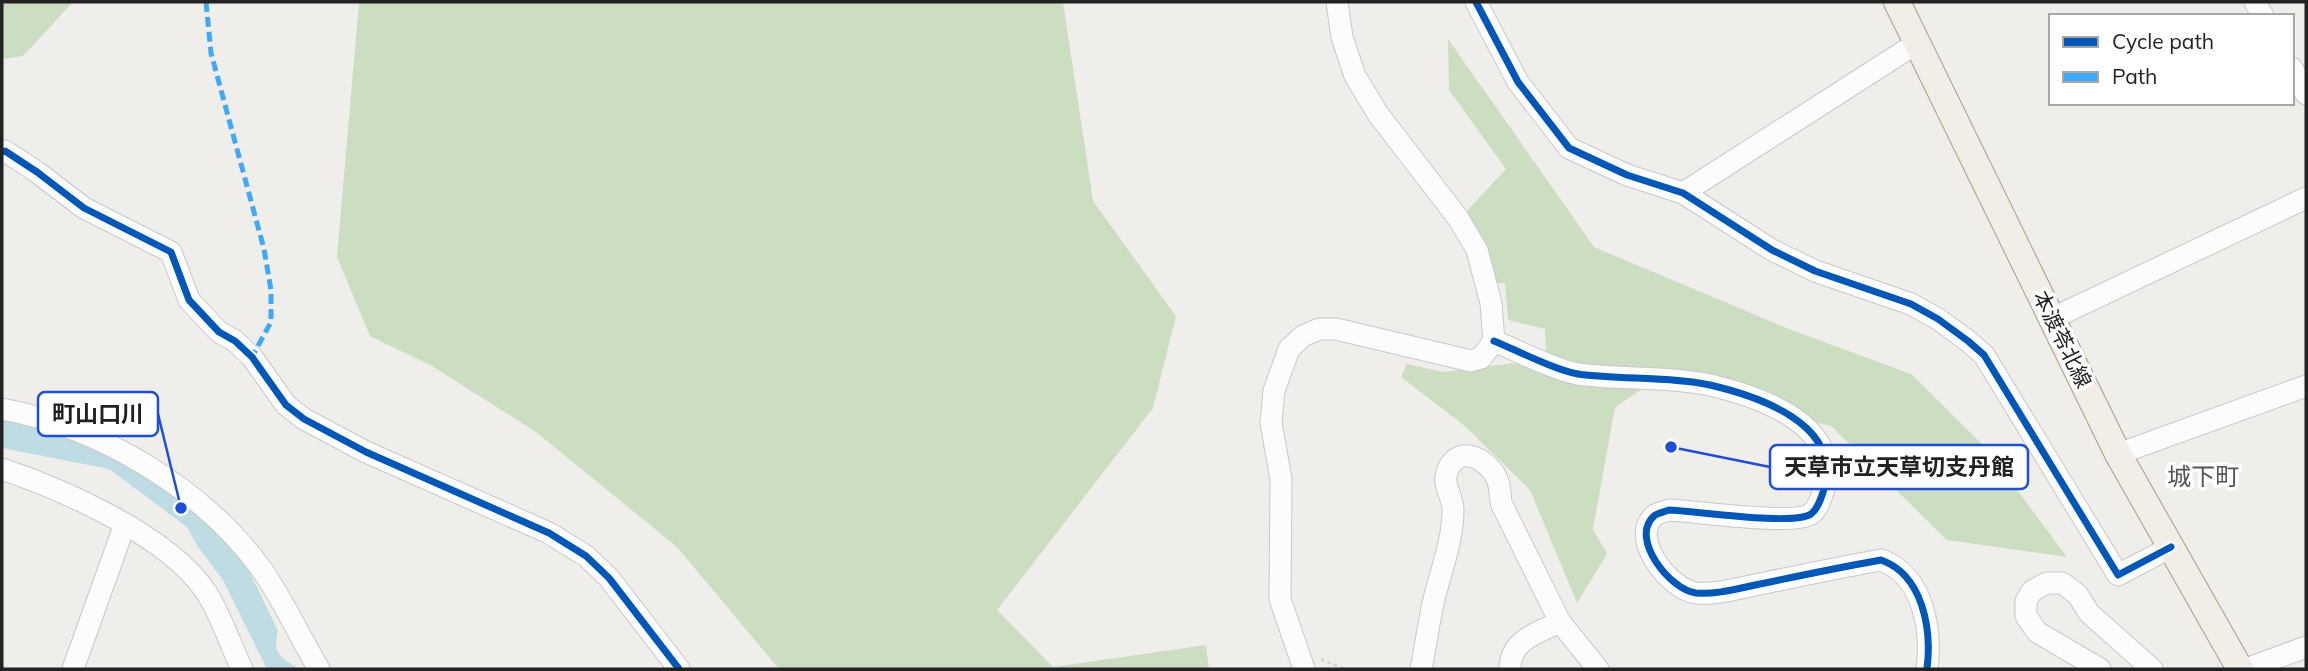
<svg xmlns="http://www.w3.org/2000/svg" width="2308" height="671" viewBox="0 0 2308 671" font-family="Mulish,'Noto Sans JP',sans-serif">
<style>
.forest{fill:#cbdec1}
.water{fill:#bfdbe3}
.lines{fill:none;stroke-linecap:round;stroke-linejoin:round}
.minor-casing{stroke:#c9c8c7;stroke-width:23}
.major-casing{stroke:#a79c86;stroke-width:28}
.path{stroke:#dccecd;stroke-width:2.5;stroke-dasharray:3.5 3.5;stroke-linecap:butt}
.minor{stroke:#fdfcfc;stroke-width:21}
.major{stroke:#f3ede7;stroke-width:26}
.quiet{stroke:#3fa9f5;stroke-width:5;stroke-dasharray:10 5;stroke-linecap:butt}
.cycleway-casing{stroke:#fff;stroke-width:11}
.cycleway{stroke:#0057b8;stroke-width:7}
.labels{text-anchor:middle;dominant-baseline:central;stroke-width:7;stroke-linejoin:round;paint-order:stroke}
.street-label{font-size:21px;fill:#222;stroke:#fff}
.quarter-label{font-size:24px;fill:#555;stroke:#fff}
.leader{fill:none;stroke:#1d4ed8;stroke-width:2.5}
.callout-dot{fill:#1d4ed8;stroke:#fff;stroke-width:2.5}
.callout{fill:#fff;stroke:#1d4ed8;stroke-width:2.5}
.callout-label{font-size:23px;text-anchor:middle;font-weight:bold;fill:#222}
</style>
<rect width="100%" height="100%" fill="#f0eeeb"/>
<g class="forest">
<path d="M2,2H73L23,56L2,59Z"/>
<path d="M359,2H1063L1093,201L1176,316L1153,408L997,610L1053,667L1206,645L1209,669H779L677,547L536,432L432,366L370,336L337,257Z"/>
<path d="M1448,39L1594,247L1789,329L1911,374L1986,448L2067,557L1947,540L1831,426L1654,381L1615,407L1593,529L1607,554L1577,603L1530,490L1466,427L1401,377L1407,364L1443,372L1546,359L1545,329L1508,320L1505,283L1481,284L1465,213L1506,169L1449,90Z"/>
</g>
<path class="water" d="M2,417L70,437L171,489L241,554L278,631C272,655 281,657 299,669H267L223,580L198,547L187,527L109,469L2,448Z"/>
<g class="lines">
<g class="minor-casing">
<g id="minor">
<path d="M1476,2L1518,82L1569,148L1627,175L1683,193L1772,250L1815,271L1911,304L1938,319L1968,341L1984,355L2118,575L2171,547"/>
<path d="M2255,2L2263,16"/>
<path d="M2292,68L2306,94"/>
<path d="M2,152L5,151L37,172L84,208L171,252L189,300L219,332L235,341L252,357L286,405L304,419L366,452L549,533L586,556L609,578L679,669"/>
<path d="M1683,193L1917,43"/>
<path d="M2053,318L2306,198"/>
<path d="M1494,341C1516,350 1557,371 1578,374C1621,380 1667,376 1710,385C1757,396 1840,423 1825,486C1822,495 1819,508 1811,514C1793,526 1696,511 1669,510C1664,512 1657,513 1654,516C1629,538 1670,590 1696,593C1718,595 1743,587 1765,583C1803,575 1842,567 1881,560C1923,575 1932,629 1927,669"/>
<path d="M2,409C99,427 201,487 260,567C283,599 299,636 319,669"/>
<path d="M2118,454L2306,386"/>
<path d="M2,469C64,490 169,536 206,592C221,615 230,644 242,669"/>
<path d="M73,669L125,524"/>
<path d="M1304,669L1280,599L1281,479L1271,423L1274,391L1289,349L1303,336L1319,329H1336L1471,361L1481,358L1494,341L1491,303L1477,250L1458,218L1378,114L1355,76L1342,37L1337,2"/>
<path d="M1421,669C1426,645 1429,619 1435,595C1442,568 1453,539 1453,510C1453,495 1441,485 1448,469C1460,443 1489,460 1497,479C1501,487 1499,497 1502,505L1560,622L1598,669"/>
<path d="M1510,669C1510,640 1537,633 1560,622"/>
<path d="M2100,669L2037,632L2026,616V601L2032,591L2047,583H2062L2077,594L2089,613L2152,669"/>
<path d="M2246,669L2306,647"/>
</g>
</g>
<g class="major-casing">
<path id="major" d="M1897,2L2118,454L2240,669"/>
</g>
<path class="path" d="M1321,659L1344,669"/>
<use href="#minor" class="minor"/>
<use href="#major" class="major"/>
<path class="quiet" d="M206,2L211,53L264,249L271,290V322L252,357"/>
<g class="cycleway-casing">
<g id="cycleway">
<path d="M1476,2L1518,82L1569,148L1627,175L1683,193L1772,250L1815,271L1911,304L1938,319L1968,341L1984,355L2118,575L2171,547"/>
<path d="M2,152L5,151L37,172L84,208L171,252L189,300L219,332L235,341L252,357L286,405L304,419L366,452L549,533L586,556L609,578L679,669"/>
<path d="M1494,341C1516,350 1557,371 1578,374C1621,380 1667,376 1710,385C1757,396 1840,423 1825,486C1822,495 1819,508 1811,514C1793,526 1696,511 1669,510C1664,512 1657,513 1654,516C1629,538 1670,590 1696,593C1718,595 1743,587 1765,583C1803,575 1842,567 1881,560C1923,575 1932,629 1927,669"/>
</g>
</g>
<use href="#cycleway" class="cycleway"/>
</g>
<g class="labels">
<g class="street-label">
<text transform="translate(2063 339) rotate(64)">本渡苓北線</text>
</g>
<g class="quarter-label">
<text x="2203" y="476">城下町</text>
</g>
</g>
<path class="leader" d="M181 508L158 414M1671 447L1770 467"/>
<g class="callout-dot">
<circle cx="181" cy="508" r="7"/>
<circle cx="1671" cy="447" r="7"/>
</g>
<g class="callout">
<rect x="38" y="392" width="120" height="44" rx="7"/>
<rect x="1770" y="445" width="258" height="44" rx="7"/>
</g>
<g class="callout-label">
<text x="98" y="422">町山口川</text>
<text x="1899" y="475">天草市立天草切支丹館</text>
</g>
<rect width="2308" height="671" fill="none" stroke="#222222" stroke-width="7"/>
<rect x="2049" y="14" width="245" height="91" fill="#ffffff" stroke="#a7a7a7" stroke-width="2"/>
<rect x="2063" y="37" width="35" height="10" fill="#0057b8" stroke="#a7a7a7" stroke-width="2"/>
<text x="2112" y="49" font-size="21" fill="#222222">Cycle path</text>
<rect x="2063" y="72" width="35" height="10" fill="#3fa9f5" stroke="#a7a7a7" stroke-width="2"/>
<text x="2112" y="84" font-size="21" fill="#222222">Path</text>
</svg>
